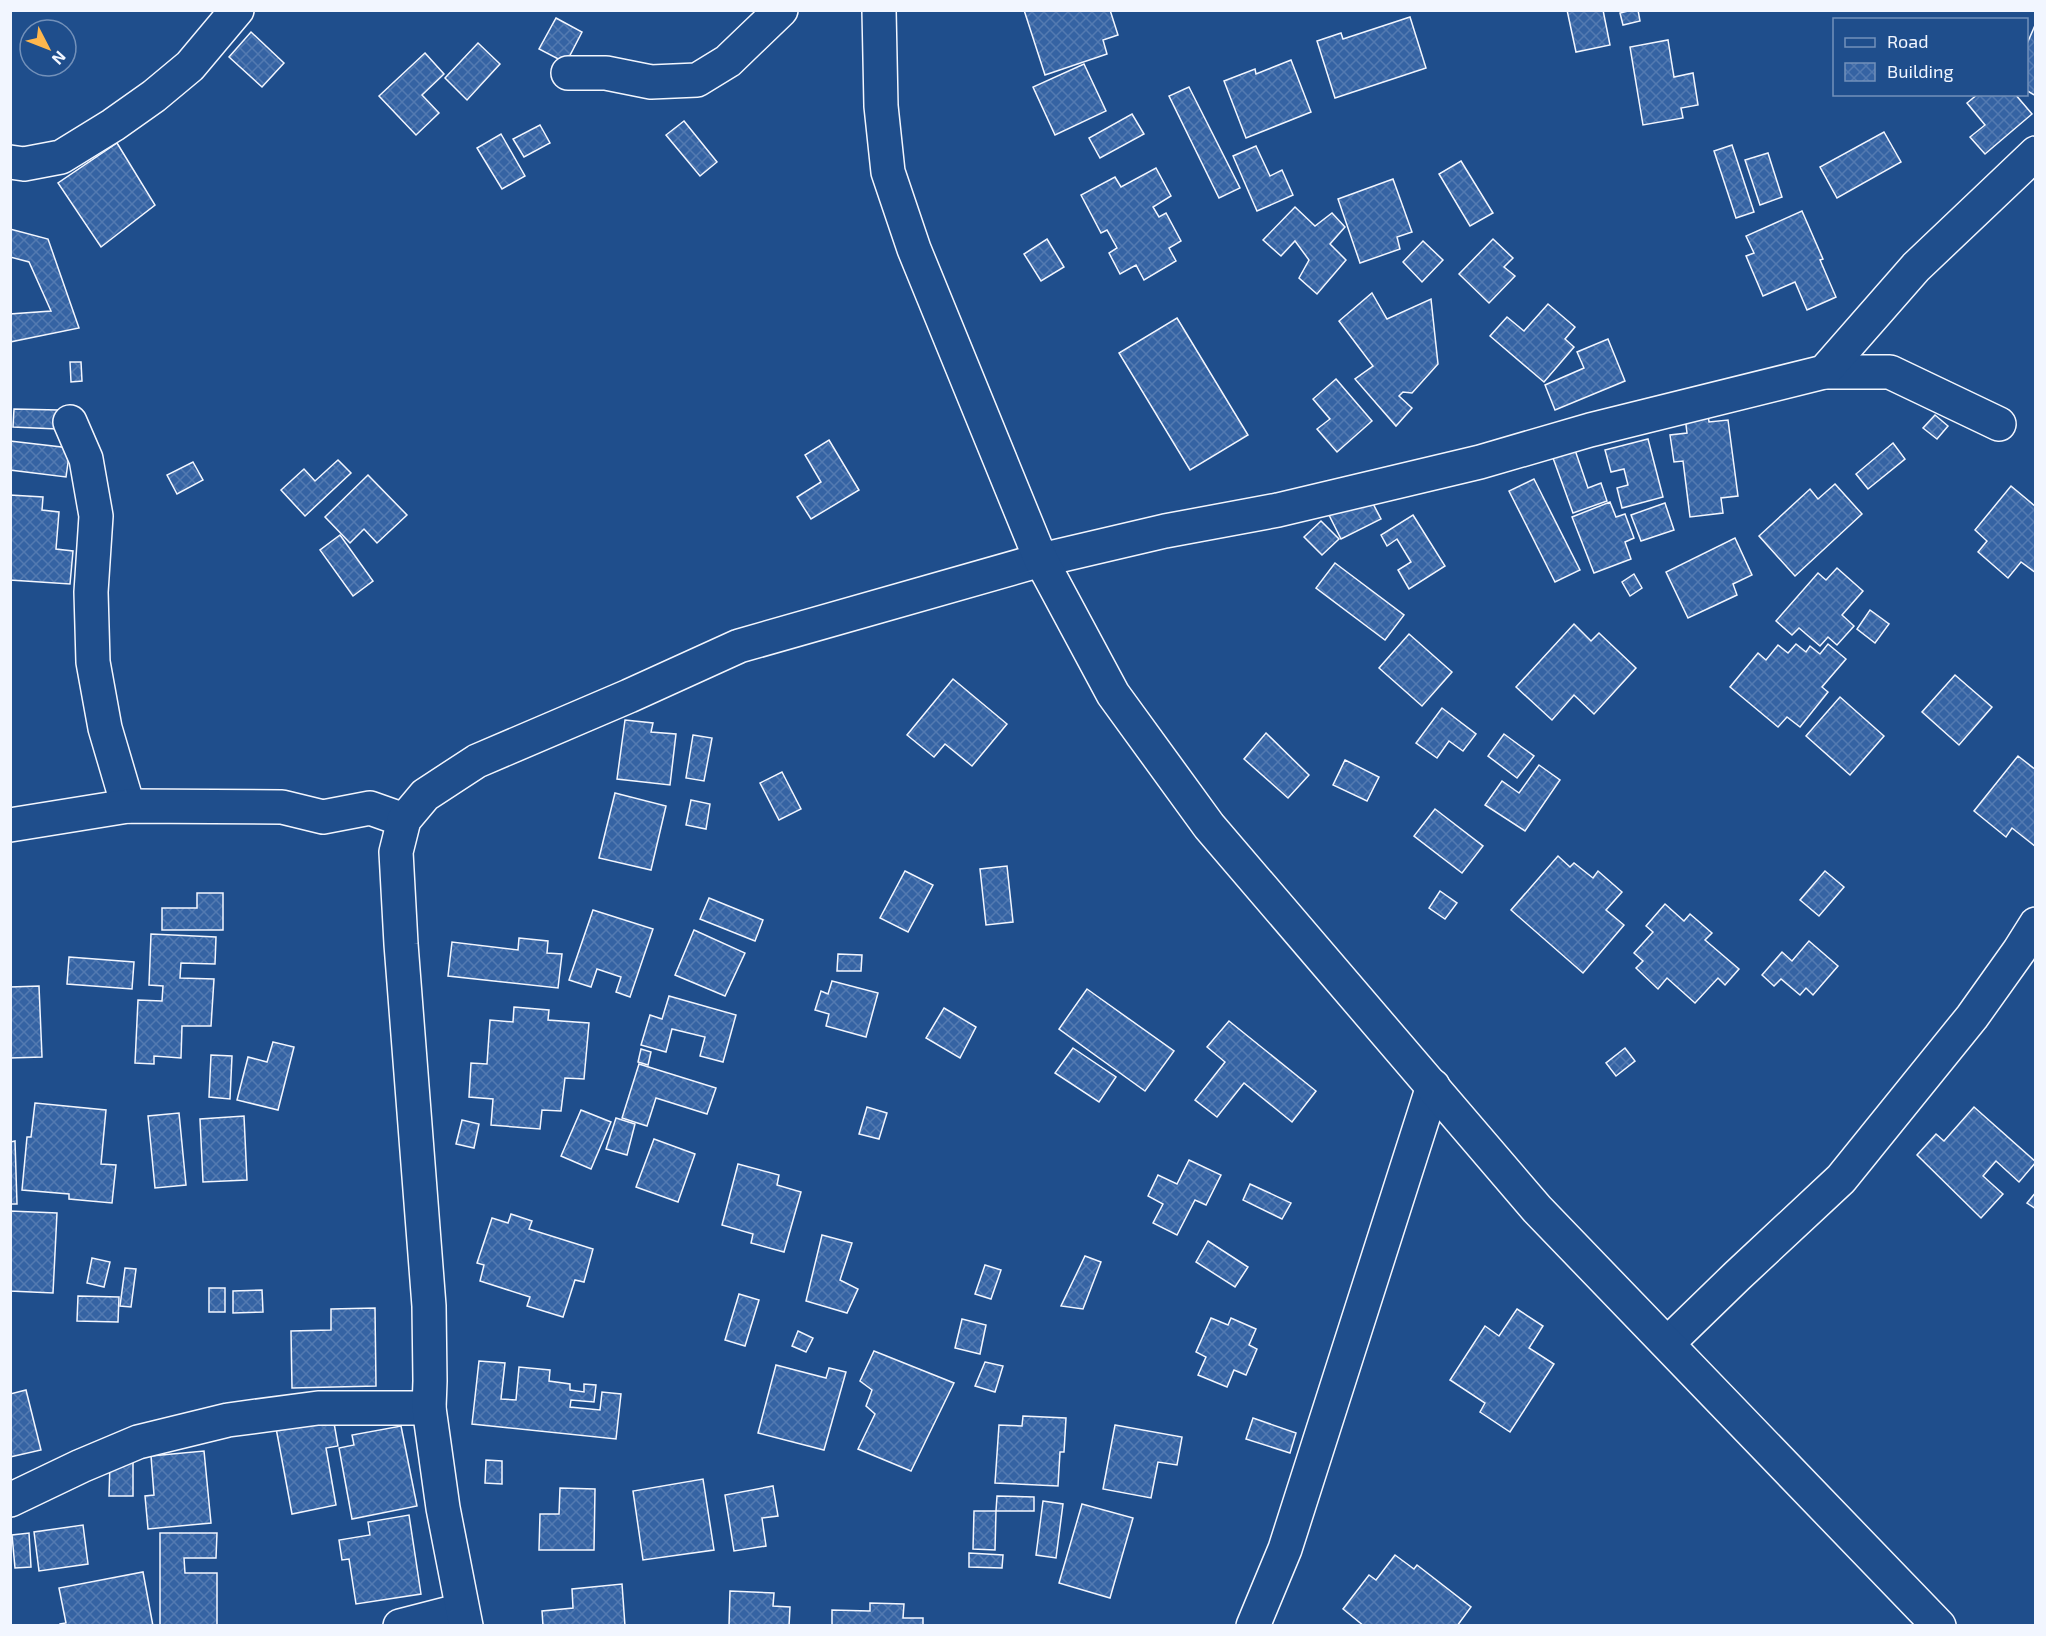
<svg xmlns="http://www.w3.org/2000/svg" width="2046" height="1636" viewBox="0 0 2046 1636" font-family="'Exo 2',sans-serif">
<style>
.building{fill:url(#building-cross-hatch);stroke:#f2f6ff;stroke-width:1.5}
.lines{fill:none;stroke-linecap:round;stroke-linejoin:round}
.street-casing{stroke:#f2f6ff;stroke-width:36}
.secondary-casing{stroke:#f2f6ff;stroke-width:36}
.street{stroke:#1f4e8c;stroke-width:33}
.secondary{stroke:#1f4e8c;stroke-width:33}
</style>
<defs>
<pattern id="building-cross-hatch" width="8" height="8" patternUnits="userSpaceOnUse" patternTransform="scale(1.5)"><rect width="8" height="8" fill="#3563a3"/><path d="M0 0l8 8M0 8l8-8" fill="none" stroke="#537ab1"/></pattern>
</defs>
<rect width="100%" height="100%" fill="#1f4e8c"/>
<g class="building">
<path d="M1024,10H1110L1118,35L1103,40L1107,54L1045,75Z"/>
<path d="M1567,10H1603L1610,45L1576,52Z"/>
<path d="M1632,10H1638L1640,21L1623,25L1620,13Z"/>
<path d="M1410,17L1426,68L1335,98L1317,41L1341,33L1343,39Z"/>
<path d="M556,18L582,32L566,63L539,49Z"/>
<path d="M2036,23V96L2026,90V46Z"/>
<path d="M251,32L284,63L262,87L229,57Z"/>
<path d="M1668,40L1674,77L1693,73L1698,105L1681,108L1683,118L1643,125L1630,47Z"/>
<path d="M478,43L500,64L467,100L445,78Z"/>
<path d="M425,53L444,74L422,95L439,113L416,135L379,96Z"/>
<path d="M1291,60L1311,112L1246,138L1224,81L1255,69L1256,74Z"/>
<path d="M1084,64L1106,111L1055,135L1033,87Z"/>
<path d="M1189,87L1240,188L1219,198L1169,96Z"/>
<path d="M1978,94H2015L2032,114L1985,154L1970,137L1985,125L1967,103Z"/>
<path d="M1132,114L1144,134L1100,158L1089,138Z"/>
<path d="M684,121L717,162L700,176L666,135Z"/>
<path d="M540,125L550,143L524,157L513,139Z"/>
<path d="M1884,132L1901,162L1837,198L1820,167Z"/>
<path d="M501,134L525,176L502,189L477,148Z"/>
<path d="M117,143L155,205L101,247L58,183Z"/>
<path d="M1732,145L1754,212L1736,218L1714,151Z"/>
<path d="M1256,146L1270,176L1282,170L1293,195L1257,211L1233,156Z"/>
<path d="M1768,153L1782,197L1760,205L1745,160Z"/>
<path d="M1461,161L1493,213L1470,226L1439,174Z"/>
<path d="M1156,168L1171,196L1153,207L1159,217L1166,213L1181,241L1169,248L1176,261L1144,280L1136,265L1120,274L1109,253L1117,248L1107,230L1101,233L1081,195L1115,177L1121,187Z"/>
<path d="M1393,179L1412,232L1397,237L1400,249L1360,263L1338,199Z"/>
<path d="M1295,207L1315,226L1332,213L1345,227L1330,244L1346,260L1317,294L1299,278L1309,260L1295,241L1281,256L1263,240Z"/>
<path d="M1802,211L1823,259L1820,260L1836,297L1807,310L1795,282L1763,296L1746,256L1754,253L1746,236Z"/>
<path d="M10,229L48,239L79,328L10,342V314L51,311L29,262L10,257Z"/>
<path d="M1047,239L1064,267L1041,281L1024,254Z"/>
<path d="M1493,239L1513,258L1504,267L1515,276L1489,303L1459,274Z"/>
<path d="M1423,241L1443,260L1422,282L1403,262Z"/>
<path d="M1372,293L1387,319L1431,299L1438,364L1412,393L1403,392L1399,396L1412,408L1396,426L1355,379L1373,366L1339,321Z"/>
<path d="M1548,304L1575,327L1565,339L1574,347L1544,382L1490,336L1507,317L1524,331Z"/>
<path d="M1177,318L1248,435L1190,470L1119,353Z"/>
<path d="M1608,339L1625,381L1555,410L1545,385L1584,368L1577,352Z"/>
<path d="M70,362H81L82,381L71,382Z"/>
<path d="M1336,379L1372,421L1337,452L1317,429L1330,419L1313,399Z"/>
<path d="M14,409L58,410L57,429L13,427Z"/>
<path d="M1708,414L1709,422L1728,420L1738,496L1721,498L1723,513L1690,517L1683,461L1674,462L1670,435L1687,433L1685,417Z"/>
<path d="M1935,415L1948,426L1937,439L1923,428Z"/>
<path d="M1648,439L1663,497L1622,508L1617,488L1628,485L1624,469L1611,472L1605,450Z"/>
<path d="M829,440L859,490L811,519L797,497L821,482L805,455Z"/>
<path d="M10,441L70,448L66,477L10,470Z"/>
<path d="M1893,443L1905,459L1868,489L1856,474Z"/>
<path d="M1575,450L1588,488L1601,483L1607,501L1573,513L1553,458Z"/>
<path d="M338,460L351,473L305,516L281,490L304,469L315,481Z"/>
<path d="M193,462L203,480L177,494L167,475Z"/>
<path d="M368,475L407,515L377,543L364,529L350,543L325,517Z"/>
<path d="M1534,479L1580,570L1555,582L1509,491Z"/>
<path d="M1835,484L1862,514L1795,576L1759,536L1810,489L1818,499Z"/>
<path d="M2011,486L2036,507V573L2021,562L2008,578L1978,552L1987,541L1975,530Z"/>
<path d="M10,495L43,497L42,510L59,512L56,549L73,551L70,584L10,580Z"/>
<path d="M1369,496L1381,519L1341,539L1329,515Z"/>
<path d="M1610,502L1616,517L1625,514L1634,538L1625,542L1631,559L1594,573L1572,517Z"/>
<path d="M1665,503L1674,530L1641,541L1631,515Z"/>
<path d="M1413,515L1445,566L1409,589L1398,570L1411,562L1397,539L1387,546L1381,535Z"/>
<path d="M1321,521L1339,539L1322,555L1304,537Z"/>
<path d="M340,535L373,581L353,596L320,550Z"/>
<path d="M1735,538L1752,575L1733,584L1737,595L1688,618L1666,572Z"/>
<path d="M1335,563L1404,615L1385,640L1316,588Z"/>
<path d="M1837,568L1863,591L1842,615L1854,626L1837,645L1828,637L1820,646L1799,628L1792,635L1776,621L1818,573L1826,580Z"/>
<path d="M1634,574L1642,588L1630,596L1622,582Z"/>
<path d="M1870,610L1889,624L1875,643L1857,629Z"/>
<path d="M1574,624L1591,641L1599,633L1636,668L1594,714L1574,695L1552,720L1516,687Z"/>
<path d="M1409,634L1452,672L1422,706L1379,668Z"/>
<path d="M1796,644L1806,652L1810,646L1820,654L1828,644L1846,659L1822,687L1828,692L1800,727L1787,717L1778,727L1730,687L1758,653L1766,660L1778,645L1788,653Z"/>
<path d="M1955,675L1992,707L1959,745L1922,712Z"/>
<path d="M953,679L1007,724L972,766L945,744L934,757L907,735Z"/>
<path d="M1840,697L1884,736L1850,775L1806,736Z"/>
<path d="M1442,708L1476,734L1463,751L1449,741L1437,758L1416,743Z"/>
<path d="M625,720L653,723L651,732L676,734L670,785L617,779Z"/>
<path d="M1266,733L1309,775L1288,798L1244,759Z"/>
<path d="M1504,734L1534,756L1517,778L1488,756Z"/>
<path d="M693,735L712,738L704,781L686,778Z"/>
<path d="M2018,756L2036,770V847L2012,828L2006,837L1974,811Z"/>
<path d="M1345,760L1379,777L1367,801L1333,785Z"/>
<path d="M1539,765L1560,780L1525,831L1485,805L1502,781L1519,793Z"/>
<path d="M782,772L801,809L779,820L760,783Z"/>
<path d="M615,793L666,806L651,870L599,858Z"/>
<path d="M691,800L710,804L706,829L686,825Z"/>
<path d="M1435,809L1483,846L1462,873L1414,836Z"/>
<path d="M1558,856L1570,867L1574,863L1593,878L1598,871L1622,892L1606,910L1624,925L1583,973L1511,910Z"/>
<path d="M1007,866L1013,922L986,925L980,869Z"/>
<path d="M905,871L933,885L908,932L880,918Z"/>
<path d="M1825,871L1844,887L1819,916L1800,900Z"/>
<path d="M1440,891L1457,903L1445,919L1429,908Z"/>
<path d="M197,893H223V930H162V908H197Z"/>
<path d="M709,898L763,920L755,941L700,919Z"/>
<path d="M1665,904L1684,921L1690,914L1712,933L1705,940L1739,969L1725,985L1718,978L1695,1003L1667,978L1658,989L1636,968L1643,961L1634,953L1653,932L1646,926Z"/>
<path d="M593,910L653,929L630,997L616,992L621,977L597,969L591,987L569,980Z"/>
<path d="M694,930L745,953L725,996L675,975Z"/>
<path d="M151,934L216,937L215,964L181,963L180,978L214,979L211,1026H182L181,1058L154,1056V1064L135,1063L138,1000L162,1001L163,986L149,985Z"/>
<path d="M519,938L548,941L547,953L562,954L558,988L448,976L452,942L518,950Z"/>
<path d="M1809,941L1838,966L1813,995L1806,988L1800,995L1781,979L1774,986L1762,975L1782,952L1792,961Z"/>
<path d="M838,954L862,955L861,971H837Z"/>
<path d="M69,957L134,962L132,989L67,984Z"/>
<path d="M832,981L878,993L866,1037L826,1026L829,1014L815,1010L821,991L828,994Z"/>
<path d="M39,986L42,1057L10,1058V987Z"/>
<path d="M1087,989L1174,1051L1145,1091L1059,1029Z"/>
<path d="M669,996L736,1015L723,1062L700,1056L705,1037L672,1029L666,1052L641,1045L650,1015L662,1019Z"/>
<path d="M514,1007L549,1010L548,1020L589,1023L584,1079L565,1078L561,1111L542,1110L540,1129L491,1125L493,1099L469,1097L471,1063L487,1064L490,1020L513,1022Z"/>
<path d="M944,1008L976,1027L960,1058L926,1038Z"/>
<path d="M1229,1021L1316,1091L1292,1122L1244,1083L1217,1117L1195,1100L1225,1062L1207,1047Z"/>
<path d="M273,1042L294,1047L278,1110L237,1100L248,1057L267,1062Z"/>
<path d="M1073,1048L1116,1077L1099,1102L1055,1073Z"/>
<path d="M1625,1048L1635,1061L1616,1076L1606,1063Z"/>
<path d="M641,1049L651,1052L648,1065L638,1062Z"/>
<path d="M211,1055L232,1056L230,1099L209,1097Z"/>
<path d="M639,1064L716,1088L707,1114L656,1098L647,1126L622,1118Z"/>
<path d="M35,1103L106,1110L101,1164L116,1165L112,1203L69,1199V1194L22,1190L27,1137H31Z"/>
<path d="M867,1107L887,1113L879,1139L859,1134Z"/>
<path d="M1974,1107L2036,1162L2019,1182L1996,1161L1983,1176L2003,1194L1981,1218L1917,1155L1936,1134L1944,1141Z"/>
<path d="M581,1110L611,1122L591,1169L561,1156Z"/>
<path d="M179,1113L186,1185L155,1188L148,1116Z"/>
<path d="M244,1116L247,1180L203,1182L200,1119Z"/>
<path d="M616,1118L635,1124L627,1155L606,1149Z"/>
<path d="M462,1120L479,1124L474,1148L456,1144Z"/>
<path d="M654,1139L695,1154L678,1202L636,1187Z"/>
<path d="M15,1141L17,1204H10V1142Z"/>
<path d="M1189,1160L1221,1175L1206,1205L1195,1200L1177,1235L1153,1223L1163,1204L1148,1196L1158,1175L1177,1184Z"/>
<path d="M738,1164L779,1175L777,1185L801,1192L784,1252L751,1243L753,1234L722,1225Z"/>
<path d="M1250,1184L1291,1203L1282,1219L1243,1200Z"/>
<path d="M2036,1192V1209L2027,1203Z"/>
<path d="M10,1211L57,1213L53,1293L10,1291Z"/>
<path d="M511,1214L532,1221L529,1229L593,1249L584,1282L575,1280L563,1317L527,1306L530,1297L480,1281L484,1265L477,1263L492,1218L508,1223Z"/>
<path d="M822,1235L852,1243L840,1280L858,1289L847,1313L806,1301Z"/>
<path d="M1208,1241L1248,1267L1235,1287L1196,1262Z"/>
<path d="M1085,1256L1101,1262L1083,1309L1061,1306Z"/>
<path d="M92,1258L110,1262L104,1287L87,1283Z"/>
<path d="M985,1265L1001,1270L991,1299L975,1294Z"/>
<path d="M125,1268L136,1269L131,1307L120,1306Z"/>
<rect x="209" y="1288" width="16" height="24"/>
<path d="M262,1290L263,1312L233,1313V1291Z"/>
<path d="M739,1294L759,1300L745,1346L725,1340Z"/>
<path d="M78,1296L119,1297L118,1322L77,1321Z"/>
<path d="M375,1308L376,1386L292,1388L291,1331L331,1330V1309Z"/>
<path d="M1517,1309L1543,1326L1529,1348L1554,1364L1510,1432L1480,1412L1485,1403L1450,1380L1485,1326L1499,1336Z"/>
<path d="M1211,1318L1228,1325L1231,1318L1256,1329L1249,1345L1257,1349L1246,1375L1234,1370L1227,1387L1198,1375L1206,1357L1196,1352Z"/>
<path d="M962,1319L986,1325L980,1354L955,1348Z"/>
<path d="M798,1331L813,1338L806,1352L792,1346Z"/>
<path d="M874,1351L954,1383L911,1471L858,1449L875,1414L866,1406L872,1390L860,1381Z"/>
<path d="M479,1361L505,1363L501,1399L516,1400L519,1367L550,1370L549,1381L570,1384V1390L584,1392V1384L596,1385L594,1402L571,1400L570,1407L600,1410L602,1392L621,1394L616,1439L472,1424Z"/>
<path d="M985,1362L1003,1366L995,1392L975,1386Z"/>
<path d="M776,1365L826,1378L829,1368L846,1372L824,1450L758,1433Z"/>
<path d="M26,1390L41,1450L10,1457V1394Z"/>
<path d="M1023,1416L1066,1418L1064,1452H1060L1058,1486L995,1483L999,1425L1022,1426Z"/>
<path d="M333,1417L338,1446L326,1448L336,1505L292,1514L276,1428Z"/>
<path d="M1253,1418L1296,1433L1290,1453L1246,1439Z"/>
<path d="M1115,1425L1182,1437L1177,1465L1158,1462L1151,1498L1103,1489Z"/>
<path d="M401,1426L417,1506L352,1519L339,1448L354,1445L352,1435Z"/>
<path d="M204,1451L211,1523L148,1529L145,1496L154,1495L151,1456Z"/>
<path d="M486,1460L502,1461V1484L485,1483Z"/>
<path d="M110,1462H133V1496H109Z"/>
<path d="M703,1479L714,1550L643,1560L633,1491Z"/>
<path d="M773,1486L778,1516L762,1518L766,1546L734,1551L725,1495Z"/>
<path d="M560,1488L595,1489L594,1550H539L540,1514H559Z"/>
<path d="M997,1496L1034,1497V1511H996Z"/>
<path d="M1043,1501L1063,1504L1056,1558L1036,1555Z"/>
<path d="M1082,1504L1133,1518L1110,1598L1059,1583Z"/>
<path d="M974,1511H996L995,1550L973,1549Z"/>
<path d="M409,1515L421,1594L356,1604L349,1559L342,1560L339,1540L370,1535L368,1522Z"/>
<path d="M83,1525L88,1564L39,1571L34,1532Z"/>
<path d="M29,1533L31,1567L15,1568L12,1535Z"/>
<path d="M160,1533H217L216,1558H184L185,1573H217V1626H160Z"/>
<path d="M969,1553L1003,1555L1002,1568L969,1567Z"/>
<path d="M1395,1555L1414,1569L1417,1565L1471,1607L1457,1626H1364L1343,1609L1369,1575L1376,1580Z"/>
<path d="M143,1572L153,1626H60V1624L66,1623L59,1588Z"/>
<path d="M622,1584L625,1626H543L542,1611L573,1608L572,1589Z"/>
<path d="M730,1591L774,1593L773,1606L790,1607L789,1626H729Z"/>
<path d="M870,1603L904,1604L903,1618H923V1626H832V1610L870,1611Z"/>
</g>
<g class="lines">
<g class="street-casing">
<g id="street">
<path d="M568,73H606L651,82L697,80L728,61L781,10"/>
<path d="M10,162L24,164L61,157L113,125L154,96L190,66L237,10"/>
<path d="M1824,372H1890L1999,424"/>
<path d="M70,422L86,459L96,516L91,592L93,662L105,728L128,806"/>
<path d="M10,825L128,806L282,807L323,817L370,808L404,820"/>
<path d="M1668,1343L1737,1276L1841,1179L1972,1017L2019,951L2036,924"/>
<path d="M10,1500L81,1466L138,1442L228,1420L318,1408H429"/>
<path d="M400,1626L462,1610"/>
<path d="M466,1626L443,1508L429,1408L430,1381L429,1306L401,944L396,852L404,820L425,795L477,761L629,696L739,646L1041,560L1165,531L1278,510L1480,462L1590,430L1824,372L1916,267L2036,153"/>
<path d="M1253,1626L1285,1549L1433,1086"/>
</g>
</g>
<g class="secondary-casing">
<path id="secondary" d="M879,10L881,106L888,172L914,249L1041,560L1113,694L1209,826L1537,1209L1939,1626"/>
</g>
<use href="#street" class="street"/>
<use href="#secondary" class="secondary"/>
</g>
<rect width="2046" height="1636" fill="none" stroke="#f2f6ff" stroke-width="24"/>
<rect x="1833" y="18" width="195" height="78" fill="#1f4e8c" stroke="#7391ba" stroke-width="1.5"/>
<rect x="1845" y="38" width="30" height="9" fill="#1f4e8c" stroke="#7391ba" stroke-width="1.5"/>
<text x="1887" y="48" font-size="18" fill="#f2f6ff">Road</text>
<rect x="1845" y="63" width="30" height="18" fill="url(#building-cross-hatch)" stroke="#7391ba" stroke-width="1.5"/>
<text x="1887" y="78" font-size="18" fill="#f2f6ff">Building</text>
<g transform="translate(48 48) rotate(132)"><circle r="28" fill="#1f4e8c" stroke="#7391ba" stroke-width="1.5"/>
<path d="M0-4.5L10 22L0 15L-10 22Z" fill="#ffb74d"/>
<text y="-9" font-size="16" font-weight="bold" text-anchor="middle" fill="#f2f6ff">N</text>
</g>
</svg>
